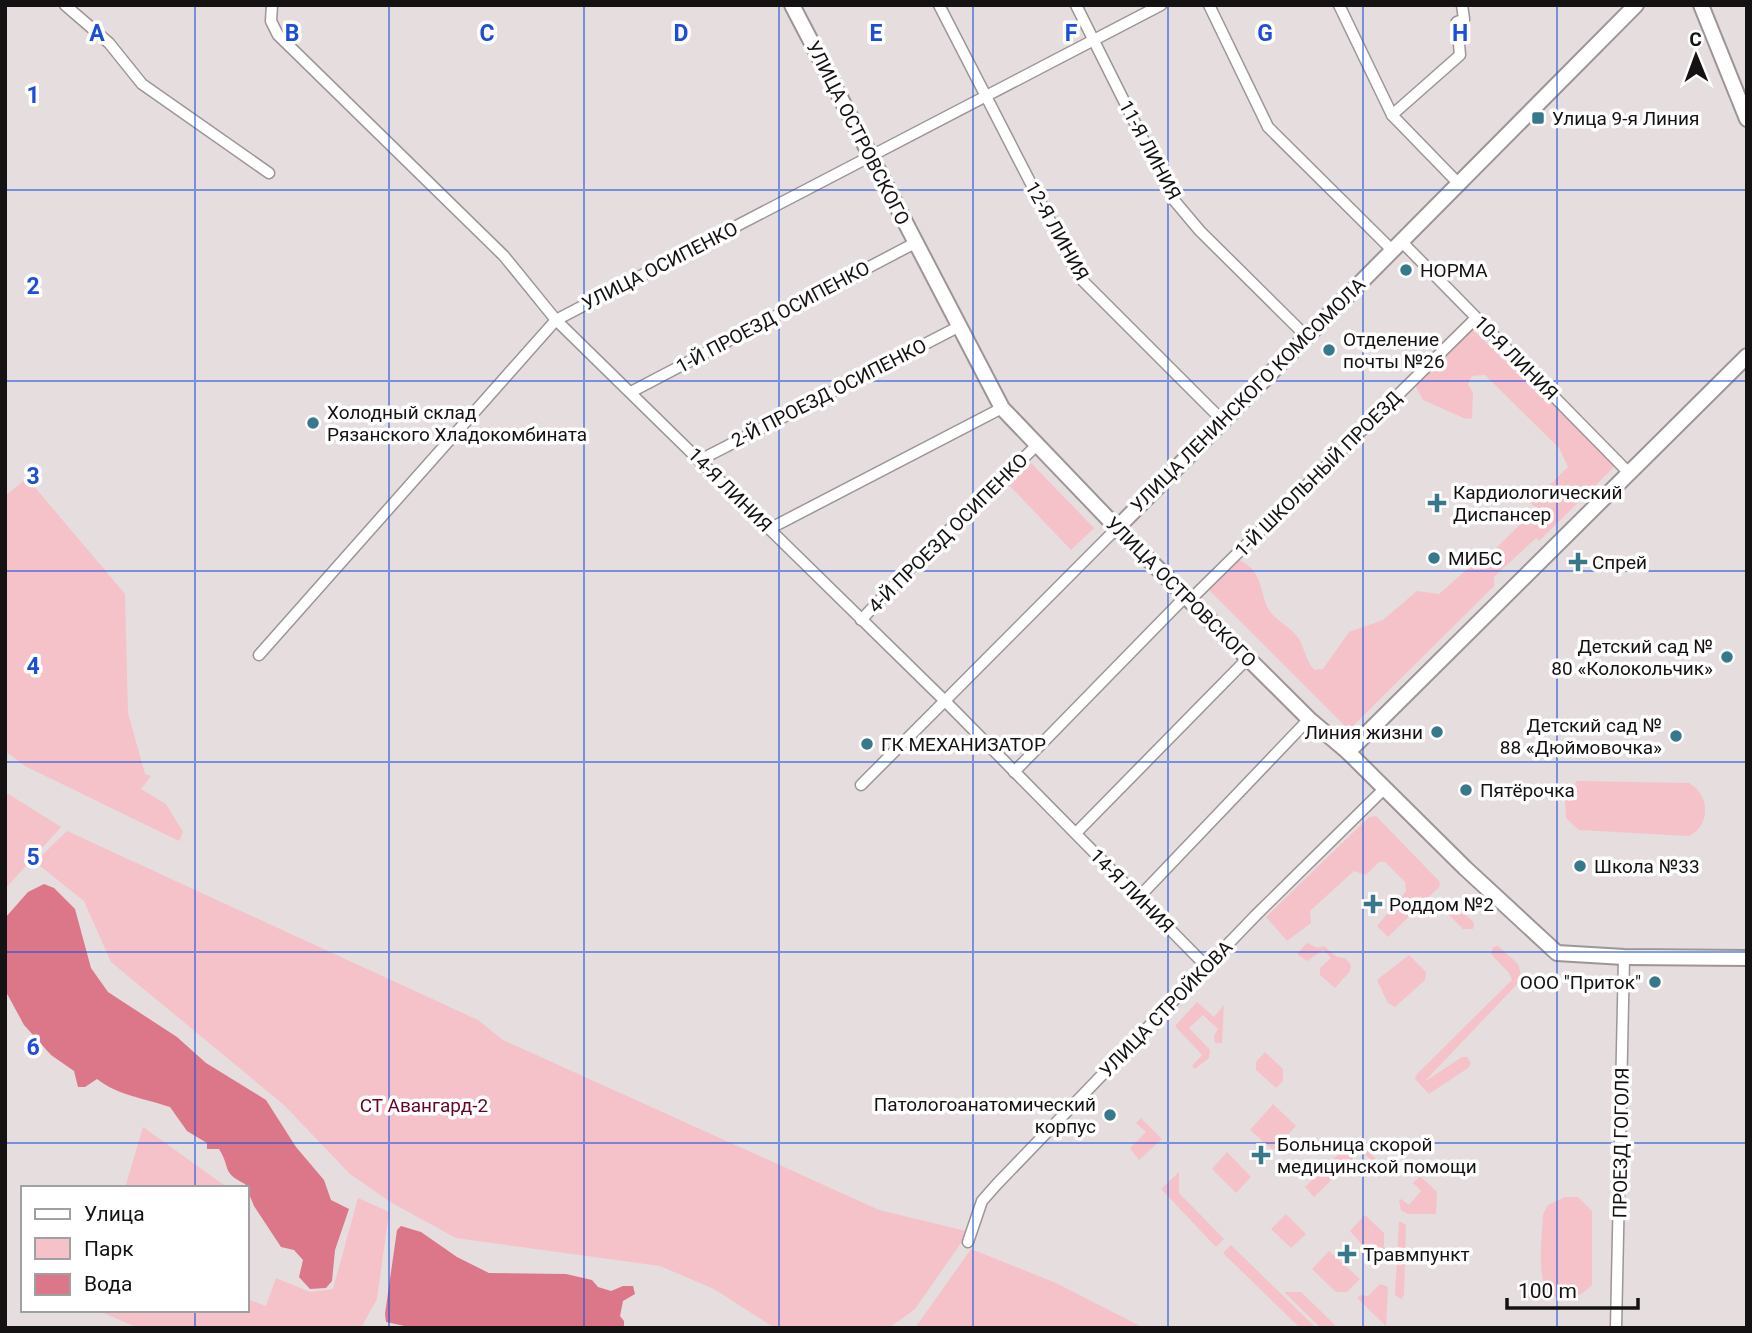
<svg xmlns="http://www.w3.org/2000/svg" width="1752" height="1333" viewBox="0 0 1752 1333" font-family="Roboto,sans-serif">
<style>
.green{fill:#f5c2c9}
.water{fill:#dc7789}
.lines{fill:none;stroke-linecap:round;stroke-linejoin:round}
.street-casing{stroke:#9d9596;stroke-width:13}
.secondary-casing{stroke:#9d9596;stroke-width:18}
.street{stroke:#fff;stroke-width:10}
.secondary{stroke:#fff;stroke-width:14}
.grid{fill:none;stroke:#1d4ed8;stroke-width:2;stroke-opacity:0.55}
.poi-dot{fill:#37788b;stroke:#fff;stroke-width:2.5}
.labels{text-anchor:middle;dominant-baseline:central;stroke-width:7;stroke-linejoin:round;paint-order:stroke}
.poi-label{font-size:19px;fill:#151213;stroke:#fff;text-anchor:start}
.street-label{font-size:19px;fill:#151213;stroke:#fff}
.park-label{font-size:19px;fill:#650526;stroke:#fff}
.grid-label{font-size:23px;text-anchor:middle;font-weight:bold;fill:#1d4ed8;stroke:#fff;stroke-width:7;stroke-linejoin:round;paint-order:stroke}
</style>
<rect width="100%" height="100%" fill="#e6ddde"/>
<g class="green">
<path d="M1472,329L1616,465L1539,541L1536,538L1494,577V586L1349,730L1209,590L1239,560C1264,571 1259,593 1269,610C1277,622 1294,628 1300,641C1306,653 1305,658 1314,670L1323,669L1349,632L1383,620L1417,591L1439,594L1472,565L1478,566L1536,509L1531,503L1568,467L1559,448L1485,375L1472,376L1468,384L1473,393L1472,418L1466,419L1423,400L1415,385Z"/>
<path d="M1031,463L1094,528L1071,550L1009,485Z"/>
<path d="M27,478L125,594L128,713L145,774L151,776L141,789L166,804L183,832L179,841L25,766L5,751V496Z"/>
<path d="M1577,781L1689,783C1710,795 1711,825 1689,836L1579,830L1566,818L1565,799Z"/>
<path d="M5,792L61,827L5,889Z"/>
<path d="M1376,816L1439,881L1440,886L1388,937L1377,926L1406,891L1405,882L1385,862H1379L1366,875L1354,871L1310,911L1311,923L1287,941L1266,917L1369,817Z"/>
<path d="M67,831L478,1020L503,1040L879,1210L966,1231L961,1243L915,1309L889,1328H775L714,1289L660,1266L456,1238L392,1203L350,1174L284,1105L111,962L84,901L35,862Z"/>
<path d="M1442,898H1450L1474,923L1473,929H1463L1439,905Z"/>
<path d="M1307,943L1318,948L1324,946L1337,957L1345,958L1351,965L1350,971L1335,988L1320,975V968L1331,958L1323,950L1307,961L1297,954Z"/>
<path d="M1498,946L1518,964L1522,979L1424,1082L1462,1057H1467L1471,1063L1468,1068L1429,1094L1415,1079L1417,1074L1512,980L1509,973L1491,954L1493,947Z"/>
<path d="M1409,955L1426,972L1425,980L1395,1007L1388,1003L1377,980Z"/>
<path d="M1197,1002L1214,1017L1224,1005L1222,1043H1215L1214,1036L1218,1029L1203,1015L1189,1028L1210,1050L1209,1058L1195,1069L1192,1066L1202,1055L1175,1026Z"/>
<path d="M1265,1052L1283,1069V1081L1276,1088L1256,1070V1062Z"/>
<path d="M1273,1104L1296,1126L1273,1150L1250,1130Z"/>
<path d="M1141,1118L1162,1139L1139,1160L1130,1148L1146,1132L1136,1123Z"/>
<path d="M143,1127L228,1188H125Z"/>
<path d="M1355,1138L1389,1172H1385L1361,1151L1314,1197L1305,1187Z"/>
<path d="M1227,1152L1251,1177L1236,1193L1212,1169Z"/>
<path d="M1179,1172V1193L1224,1239L1216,1247L1161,1189Z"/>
<path d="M1420,1176L1437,1192L1436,1214H1408L1401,1210L1399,1201L1401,1199L1409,1205L1421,1191L1413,1183Z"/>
<path d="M1565,1197H1578L1592,1211V1285C1583,1294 1575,1299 1562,1298C1531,1297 1543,1236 1543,1214L1548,1205Z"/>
<path d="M358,1198L389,1212L377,1299L361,1328H138L97,1310H247V1299L266,1306L276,1278L310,1292L333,1289Z"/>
<path d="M1286,1214L1306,1234L1291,1248L1271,1229Z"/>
<path d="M1365,1215L1384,1233V1254L1377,1261L1350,1231Z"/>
<path d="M1399,1221L1406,1225L1404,1295L1401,1299L1395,1295Z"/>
<path d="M1231,1245L1316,1328H1300L1223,1253Z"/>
<path d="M971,1249L1056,1283L1144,1328H915Z"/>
<path d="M1329,1251L1360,1279L1347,1292H1336L1312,1269Z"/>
<path d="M1380,1284L1388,1287L1386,1326L1357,1298L1361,1295L1368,1296Z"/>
<path d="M1284,1292H1301L1338,1328H1321Z"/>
</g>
<g class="water">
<path d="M44,884L54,888L75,909L91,968L108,992L177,1037L206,1063L266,1100L296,1147L324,1180L331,1200L349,1209L335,1250L332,1281L326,1288L310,1289L299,1277L303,1260L294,1250L281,1247L254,1206L245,1184C221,1172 231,1168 219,1149H207V1143L187,1131L170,1107C144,1098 119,1096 97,1079L85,1087H78L74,1071L51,1055L24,1025L5,990V918L28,892Z"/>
<path d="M401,1226L421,1232L457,1257L489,1273L566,1274L592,1280L598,1287L611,1291L623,1286H633L635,1294L623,1301L620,1316L624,1321V1328H414L386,1322L385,1314L397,1230Z"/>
</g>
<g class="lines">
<g class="street-casing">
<g id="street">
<path d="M65,5L109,43L142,84L269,173"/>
<path d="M272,5L271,21L278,35L504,256L556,320L945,701L1207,967"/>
<path d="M939,5L1079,277L1223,421"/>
<path d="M1076,5L1173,199L1200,231L1307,337"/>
<path d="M1209,5L1268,127L1392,250"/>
<path d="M1339,5L1392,115L1458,183"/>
<path d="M1392,115L1460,55L1457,22L1464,19L1462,5"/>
<path d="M1401,241L1630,474"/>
<path d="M631,392L915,243"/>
<path d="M700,460L958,327"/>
<path d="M769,529L1002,408"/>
<path d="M1190,600L1476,318"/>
<path d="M861,620L922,556L1036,446"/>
<path d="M259,655L556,320L1161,5"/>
<path d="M1014,772L1186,596"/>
<path d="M861,785L1117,528"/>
<path d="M1076,833L1248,658"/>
<path d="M1139,897L1309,719"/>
<path d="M968,1242L982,1201L997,1184L1256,915L1384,789"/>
<path d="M1616,1328L1624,957"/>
</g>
</g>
<g class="secondary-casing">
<g id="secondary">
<path d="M792,5L1002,408L1117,528L1309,719L1348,752L1465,868L1557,953L1624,957L1747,958"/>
<path d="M1701,5L1747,119"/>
<path d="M1117,528L1636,5"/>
<path d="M1348,752L1747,356"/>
</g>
</g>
<use href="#street" class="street"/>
<use href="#secondary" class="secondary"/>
</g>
<path class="grid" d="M195,5V1188M389,5V1328M584,5V1328M779,5V1328M973,5V1328M1168,5V1328M1363,5V1328M1557,5V1328M5,190H1747M5,381H1747M5,571H1747M5,762H1747M5,952H1747M5,1143H1747M195,1310V1328"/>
<g class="poi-dot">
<rect x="1531" y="111" width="14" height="14" rx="3.5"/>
<circle cx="1406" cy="270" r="7"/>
<circle cx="1329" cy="350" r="7"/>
<circle cx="313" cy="423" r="7"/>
<path d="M1433.5 492.5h7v7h7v7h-7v7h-7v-7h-7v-7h7z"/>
<circle cx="1434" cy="558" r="7"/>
<path d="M1574.5 551.5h7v7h7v7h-7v7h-7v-7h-7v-7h7z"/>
<circle cx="1727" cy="657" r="7"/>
<circle cx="1437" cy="732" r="7"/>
<circle cx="1676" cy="736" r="7"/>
<circle cx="867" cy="744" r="7"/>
<circle cx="1466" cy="790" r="7"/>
<circle cx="1580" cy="866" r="7"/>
<path d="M1369.5 893.5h7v7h7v7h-7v7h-7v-7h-7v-7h7z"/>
<circle cx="1655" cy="982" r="7"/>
<circle cx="1110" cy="1115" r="7"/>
<path d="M1257.5 1144.5h7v7h7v7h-7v7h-7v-7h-7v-7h7z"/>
<path d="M1343.5 1243.5h7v7h7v7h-7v7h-7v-7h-7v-7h7z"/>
</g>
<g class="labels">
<g class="poi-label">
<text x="1552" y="118">Улица 9-я Линия</text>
<text x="1420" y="270">НОРМА</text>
<text x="1343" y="339">Отделение<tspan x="1343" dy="22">почты №26</tspan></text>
<text x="327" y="412">Холодный склад<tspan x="327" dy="22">Рязанского Хладокомбината</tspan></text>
<text x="1453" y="492">Кардиологический<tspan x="1453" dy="22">Диспансер</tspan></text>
<text x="1448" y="558">МИБС</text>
<text x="1592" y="562">Спрей</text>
<text x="1713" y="646" text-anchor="end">Детский сад №<tspan x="1713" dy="22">80 «Колокольчик»</tspan></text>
<text x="1662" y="725" text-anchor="end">Детский сад №<tspan x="1662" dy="22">88 «Дюймовочка»</tspan></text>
<text x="1423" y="732" text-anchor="end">Линия жизни</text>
<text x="881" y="744">ГК МЕХАНИЗАТОР</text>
<text x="1480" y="790">Пятёрочка</text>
<text x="1594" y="866">Школа №33</text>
<text x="1389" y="904">Роддом №2</text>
<text x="1641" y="982" text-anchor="end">ООО "Приток"</text>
<text x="1096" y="1104" text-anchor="end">Патологоанатомический<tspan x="1096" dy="22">корпус</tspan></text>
<text x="1277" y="1144">Больница скорой<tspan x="1277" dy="22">медицинской помощи</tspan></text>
<text x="1363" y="1254">Травмпункт</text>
</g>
<g class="street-label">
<text transform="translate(858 133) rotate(63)">УЛИЦА ОСТРОВСКОГО</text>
<text transform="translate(1150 150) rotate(62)">11-Я ЛИНИЯ</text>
<text transform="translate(1057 231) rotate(61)">12-Я ЛИНИЯ</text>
<text transform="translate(660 266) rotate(-27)">УЛИЦА ОСИПЕНКО</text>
<text transform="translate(773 317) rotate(-28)">1-Й ПРОЕЗД ОСИПЕНКО</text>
<text transform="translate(1516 358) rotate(45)">10-Я ЛИНИЯ</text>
<text transform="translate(829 393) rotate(-27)">2-Й ПРОЕЗД ОСИПЕНКО</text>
<text transform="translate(1248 395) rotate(-45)">УЛИЦА ЛЕНИНСКОГО КОМСОМОЛА</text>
<text transform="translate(1318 474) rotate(-45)">1-Й ШКОЛЬНЫЙ ПРОЕЗД</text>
<text transform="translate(730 490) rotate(45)">14-Я ЛИНИЯ</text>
<text transform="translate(948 533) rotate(-45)">4-Й ПРОЕЗД ОСИПЕНКО</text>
<text transform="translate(1181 592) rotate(45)">УЛИЦА ОСТРОВСКОГО</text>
<text transform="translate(1132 891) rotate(45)">14-Я ЛИНИЯ</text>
<text transform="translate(1166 1009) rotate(-46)">УЛИЦА СТРОЙКОВА</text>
<text transform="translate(1621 1143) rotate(-89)">ПРОЕЗД ГОГОЛЯ</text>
</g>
<g class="park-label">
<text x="424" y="1105">СТ Авангард-2</text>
</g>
</g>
<g class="grid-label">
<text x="97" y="41">A</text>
<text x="292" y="41">B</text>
<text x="487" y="41">C</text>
<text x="681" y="41">D</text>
<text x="876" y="41">E</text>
<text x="1071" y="41">F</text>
<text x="1265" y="41">G</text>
<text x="1460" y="41">H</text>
<text x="33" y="103">1</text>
<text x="33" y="294">2</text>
<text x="33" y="484">3</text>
<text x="33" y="674">4</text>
<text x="33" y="865">5</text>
<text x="33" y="1055">6</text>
</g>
<rect width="1752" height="1333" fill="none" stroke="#151213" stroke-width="14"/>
<rect x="21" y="1186" width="228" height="126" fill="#ffffff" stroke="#a1a0a1" stroke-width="2"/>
<rect x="35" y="1209" width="35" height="10" fill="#ffffff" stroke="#a1a0a1" stroke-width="2"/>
<text x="84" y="1221" font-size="21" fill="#151213">Улица</text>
<rect x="35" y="1238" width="35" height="21" fill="#f5c2c9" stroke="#a1a0a1" stroke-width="2"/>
<text x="84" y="1256" font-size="21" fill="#151213">Парк</text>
<rect x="35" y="1274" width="35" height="21" fill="#dc7789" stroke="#a1a0a1" stroke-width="2"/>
<text x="84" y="1291" font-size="21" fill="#151213">Вода</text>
<g transform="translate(1696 56) rotate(359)" stroke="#ffffff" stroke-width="5" paint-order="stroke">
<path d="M0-5L12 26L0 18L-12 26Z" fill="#151213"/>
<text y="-10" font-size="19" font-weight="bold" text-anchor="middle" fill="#151213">С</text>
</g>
<path d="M1507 1298v10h131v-10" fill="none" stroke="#151213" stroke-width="3.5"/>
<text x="1518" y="1298" font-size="21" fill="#151213" stroke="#ffffff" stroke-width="5" paint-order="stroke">100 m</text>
</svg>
